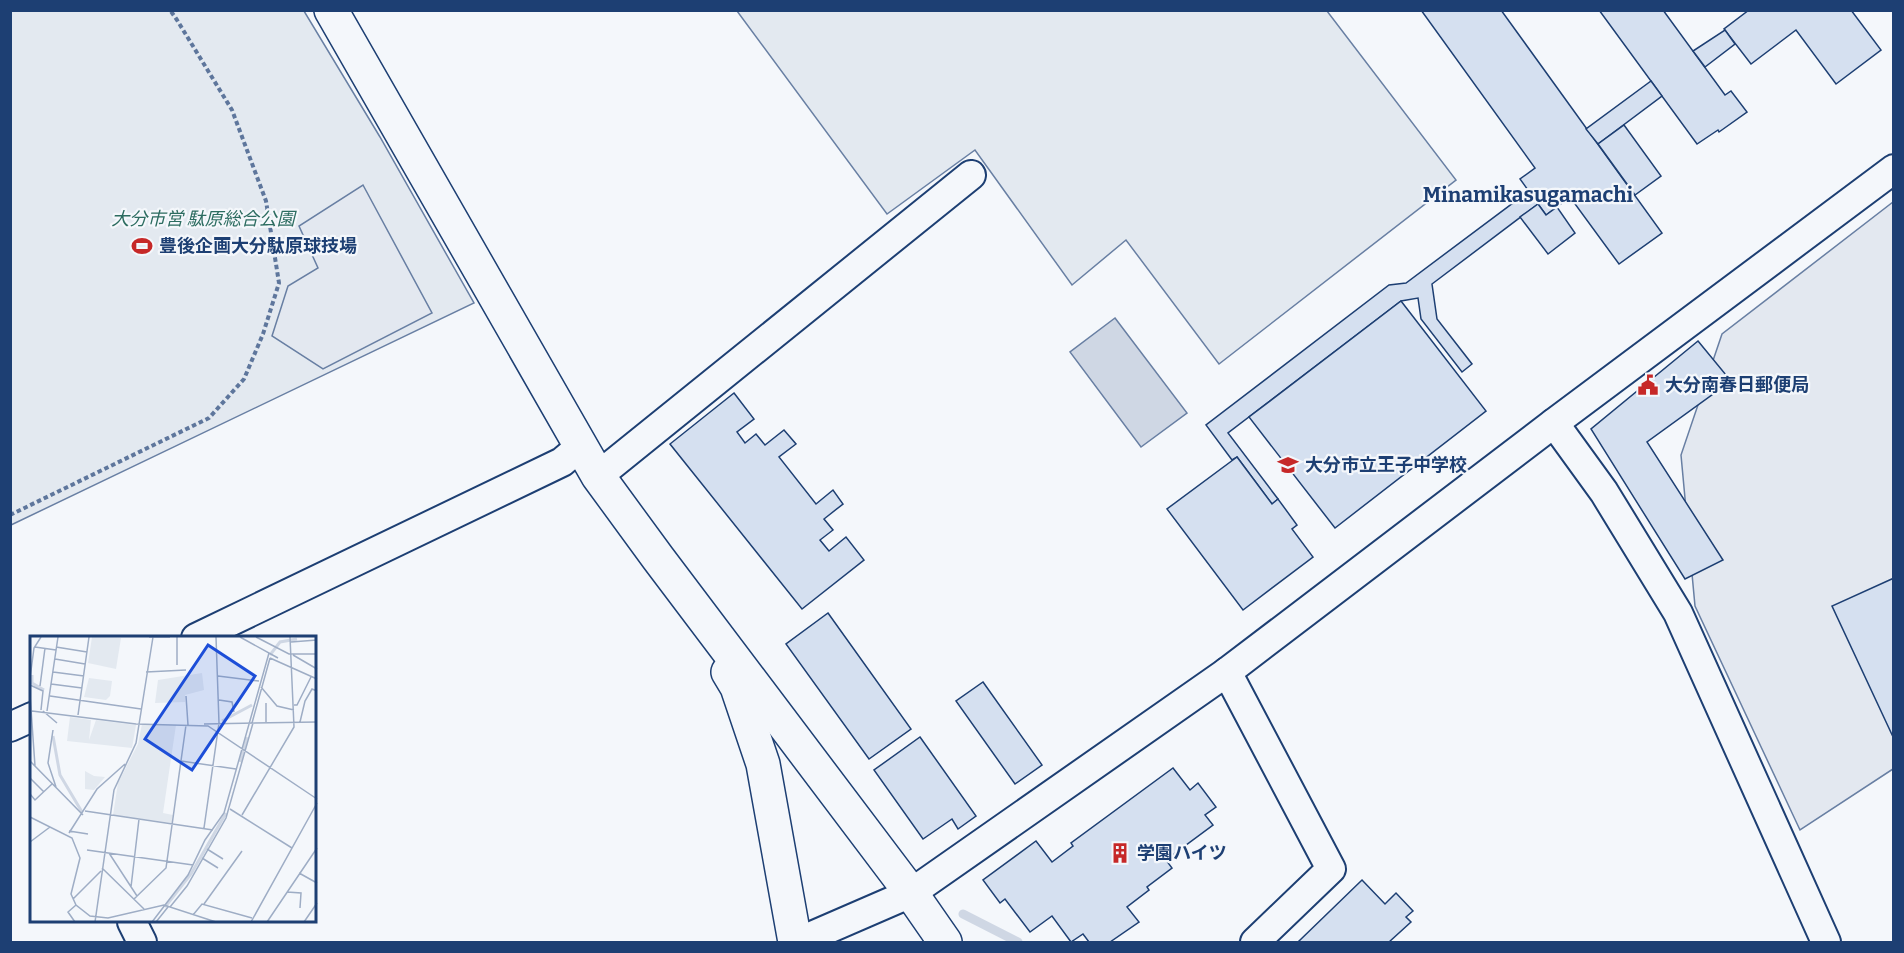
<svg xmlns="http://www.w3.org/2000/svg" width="1904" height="953" viewBox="0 0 1904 953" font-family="Bitter,'Noto Sans JP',serif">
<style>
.green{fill:#e3e9f0;stroke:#687fa3;stroke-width:1.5}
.parking{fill:#e3e8f0;stroke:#687fa3;stroke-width:1.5}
.water{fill:#cfd7e4;stroke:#687fa3;stroke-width:1.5}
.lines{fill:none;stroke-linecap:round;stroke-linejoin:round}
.stream{stroke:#cfd7e4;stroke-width:9}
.building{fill:#d5e0f0;stroke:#1d3f73;stroke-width:1.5}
.street-casing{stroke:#1d3f73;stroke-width:32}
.secondary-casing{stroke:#1d3f73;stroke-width:36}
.path{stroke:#5e769c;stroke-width:4;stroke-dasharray:4.5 3;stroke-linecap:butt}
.street{stroke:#f4f7fb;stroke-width:28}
.secondary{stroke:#f4f7fb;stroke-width:33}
.labels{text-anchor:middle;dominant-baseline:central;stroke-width:4.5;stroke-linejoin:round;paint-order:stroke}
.park-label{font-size:18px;font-style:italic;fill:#2c6c60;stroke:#f4f7fb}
.poi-label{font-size:18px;font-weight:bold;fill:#1d3f73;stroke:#f4f7fb;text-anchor:start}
.quarter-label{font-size:21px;font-weight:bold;fill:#1d3f73;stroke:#f4f7fb}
.inset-river{fill:none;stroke:#cfd7e4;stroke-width:3}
.inset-road{fill:none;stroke:#9eadc5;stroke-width:1.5}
.view{fill:#1d4ed8;fill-opacity:0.15;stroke:#1d4ed8;stroke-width:3}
.inset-edge{fill:none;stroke:#1d3f73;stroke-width:3}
</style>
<rect width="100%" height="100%" fill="#f4f7fb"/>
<g class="green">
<path d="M11,11H304L380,137L474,303L11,525Z"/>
<path d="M737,11H1327L1456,180L1219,364L1126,240L1072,285L975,150L887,214Z"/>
</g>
<g class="parking">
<path d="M363,185L432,313L323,369L272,336L288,286L318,268L299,226Z"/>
<path d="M1893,202V769L1800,830L1695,606L1681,455L1722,334Z"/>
</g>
<path class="water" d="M1115,318L1187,413L1141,447L1070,352Z"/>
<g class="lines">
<path class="stream" d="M963,914L1018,942"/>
</g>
<g class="building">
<path d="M1421,10H1501L1662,233L1619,264L1570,197L1546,215L1520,179L1535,168Z"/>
<path d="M1599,10H1663L1725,95L1731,91L1747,112L1719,132L1718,130L1697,144Z"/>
<path d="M1749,10H1851L1881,50L1836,84L1796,30L1751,64L1724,29Z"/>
<path d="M1725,30L1735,44L1705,67L1693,51Z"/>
<path d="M1651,81L1662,96L1598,144L1586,129Z"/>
<path d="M1624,125L1661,176L1635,195L1598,144Z"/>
<path d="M1529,191L1538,204L1432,284L1437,319L1472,364L1462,372L1421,319L1418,298L1401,301L1228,433L1278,499L1272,504L1237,457L1232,460L1206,425L1389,285L1406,283Z"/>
<path d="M1538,204L1546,215L1557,207L1575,233L1548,254L1520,217Z"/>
<path d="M1401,301L1486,411L1335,528L1249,417Z"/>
<path d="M1698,341L1731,381L1647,442L1723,560L1685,579L1591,429Z"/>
<path d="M734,393L754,419L737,432L745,443L756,434L765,445L784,430L796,444L779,457L816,504L833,490L843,504L824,519L833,530L820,540L829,551L846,537L864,560L802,609L670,444Z"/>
<path d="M1237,457L1272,504L1278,499L1297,525L1292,529L1313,557L1243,610L1167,509Z"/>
<path d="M1894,578V739L1832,606Z"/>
<path d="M828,613L911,729L869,759L786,644Z"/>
<path d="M983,682L1042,765L1015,784L956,701Z"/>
<path d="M920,737L976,816L958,829L952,819L923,839L874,770Z"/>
<path d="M1173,768L1190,790L1198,783L1216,807L1205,815L1213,825L1166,860L1172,868L1147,887L1149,890L1127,907L1139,922L1110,942H1089L1083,934L1071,942L1052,916L1030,932L1005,899L1000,903L983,880L1036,841L1052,862L1073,846L1071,843Z"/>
<path d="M1362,880L1385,904L1396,893L1413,911L1406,917L1411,922L1389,942H1298Z"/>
</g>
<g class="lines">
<g class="street-casing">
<g id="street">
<path d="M1554,423L1604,492L1678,613L1826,942"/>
<path d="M598,476L971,175"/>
<path d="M196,638L562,462L581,446"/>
<path d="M1227,672L1331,869L1255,942"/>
<path d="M10,727L32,717"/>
<path d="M132,922L142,942"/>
<path d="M798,942L911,893L1227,672L1554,423L1894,169"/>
</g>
</g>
<g class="secondary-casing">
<g id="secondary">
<path d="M331,10L598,476L658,558L911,893L945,942"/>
<path d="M728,672L737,687L763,764L795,942"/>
</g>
</g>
<path class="path" d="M10,515L209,418L244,379L263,334L279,283L266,201L232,110L177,20L170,10"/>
<use href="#street" class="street"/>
<use href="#secondary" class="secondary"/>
</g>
<defs>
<g id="stadium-bare" transform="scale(1.62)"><path d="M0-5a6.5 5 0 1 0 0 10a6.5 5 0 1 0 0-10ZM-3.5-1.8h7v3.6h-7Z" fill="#c62828" stroke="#f4f7fb" stroke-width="2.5" paint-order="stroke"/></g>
<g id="civic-bare" transform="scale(1.62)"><path d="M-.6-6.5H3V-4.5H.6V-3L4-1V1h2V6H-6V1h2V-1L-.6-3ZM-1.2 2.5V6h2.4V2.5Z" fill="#c62828" stroke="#f4f7fb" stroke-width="2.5" paint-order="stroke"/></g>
<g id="school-bare" transform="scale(1.62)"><path d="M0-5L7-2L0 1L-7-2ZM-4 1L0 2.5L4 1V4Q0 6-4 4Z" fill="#c62828" stroke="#f4f7fb" stroke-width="2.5" paint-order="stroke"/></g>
<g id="building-bare" transform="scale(1.62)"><path d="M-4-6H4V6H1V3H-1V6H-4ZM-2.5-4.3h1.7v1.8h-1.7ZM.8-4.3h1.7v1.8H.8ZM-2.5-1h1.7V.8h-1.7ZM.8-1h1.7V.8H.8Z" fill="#c62828" stroke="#f4f7fb" stroke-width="2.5" paint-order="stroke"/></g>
</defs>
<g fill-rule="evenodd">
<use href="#stadium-bare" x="142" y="246"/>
<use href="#civic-bare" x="1648" y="385"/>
<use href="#school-bare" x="1288" y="465"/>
<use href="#building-bare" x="1120" y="853"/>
</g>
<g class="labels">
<g class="park-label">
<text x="203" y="219">大分市営 駄原総合公園</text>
</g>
<g class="poi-label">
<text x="159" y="246">豊後企画大分駄原球技場</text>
<text x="1665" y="385">大分南春日郵便局</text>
<text x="1305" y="465">大分市立王子中学校</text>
<text x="1137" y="853">学園ハイツ</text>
</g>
<g class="quarter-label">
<text x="1528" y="195">Minamikasugamachi</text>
</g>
</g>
<g transform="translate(30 636)">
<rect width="286" height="286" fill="#f4f7fb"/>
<path d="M62,1L91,2L86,33L58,27ZM172,37L174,54L155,59V66L125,67L128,44ZM59,42L82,45L80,60L76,64L54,61ZM40,81L61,84L59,104L66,84L106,89L102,112L37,105ZM112,88L146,89L133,177L143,179L142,187L83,179L88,147L108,108ZM55,135L64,140L75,141L64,154L55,153Z" fill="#e3e9f0"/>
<path class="inset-river" d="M240,19L250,6L267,3M2,39V47L14,54M192,85L222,69M23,100L30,139L52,176M210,126L217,101M135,271L161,238L196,177"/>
<path class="inset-road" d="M119,1H140M210,1L248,22M226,1L259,18H287M261,6L287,4M5,11L26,14M26,11L57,16M263,19L287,33M240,22L287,43M25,23L55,28M147,29V1M23,36L54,40M116,36L156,34M188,40L229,45M0,42L4,12L11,1M21,48L52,52M0,49L13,55L11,74M10,50L15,12M231,51L247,70L264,74M0,59L5,130M20,60L111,73M156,60L158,89M189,64L202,66L204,76M236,67V86M264,69H267L281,41M2,75L106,88L178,90L287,163M13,75L27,87M17,75L28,1M48,79L59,1M270,86L275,65L282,53L287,55M222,87L240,22M174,88L287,86M23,94L18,127L26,151M0,125L53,179M151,125L206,133M0,142L14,156M0,158L5,164L22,148M200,173L262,212M55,175L183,194M212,179L264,91L260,1M0,181L42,202L50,222L41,258L46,269L60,280L78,282L134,269L186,286M174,192L189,87L186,1M39,195L58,198M39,197L67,153L95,128M0,206L20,191M177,213L193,223M57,214L163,229M79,217L107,260M172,222L188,232M72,232L114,273M269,237L287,247M101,251L109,183M257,256L271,257L270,272M43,263L71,235M104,263L136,232L156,89M174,268L212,215M140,271L157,250L196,182L223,87M163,279L172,268L222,282M45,286L38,276L46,269M65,286L84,154L106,107L123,1M122,286L158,239L175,204L194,177L239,17M126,286L138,271M221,286L287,167M237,286L287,212M274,286L287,267"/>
<path class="view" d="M178,9L225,40L162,134L115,103Z"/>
<rect width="286" height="286" class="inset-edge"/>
</g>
<rect width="1904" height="953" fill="none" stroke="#1d3f73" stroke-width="24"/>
</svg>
